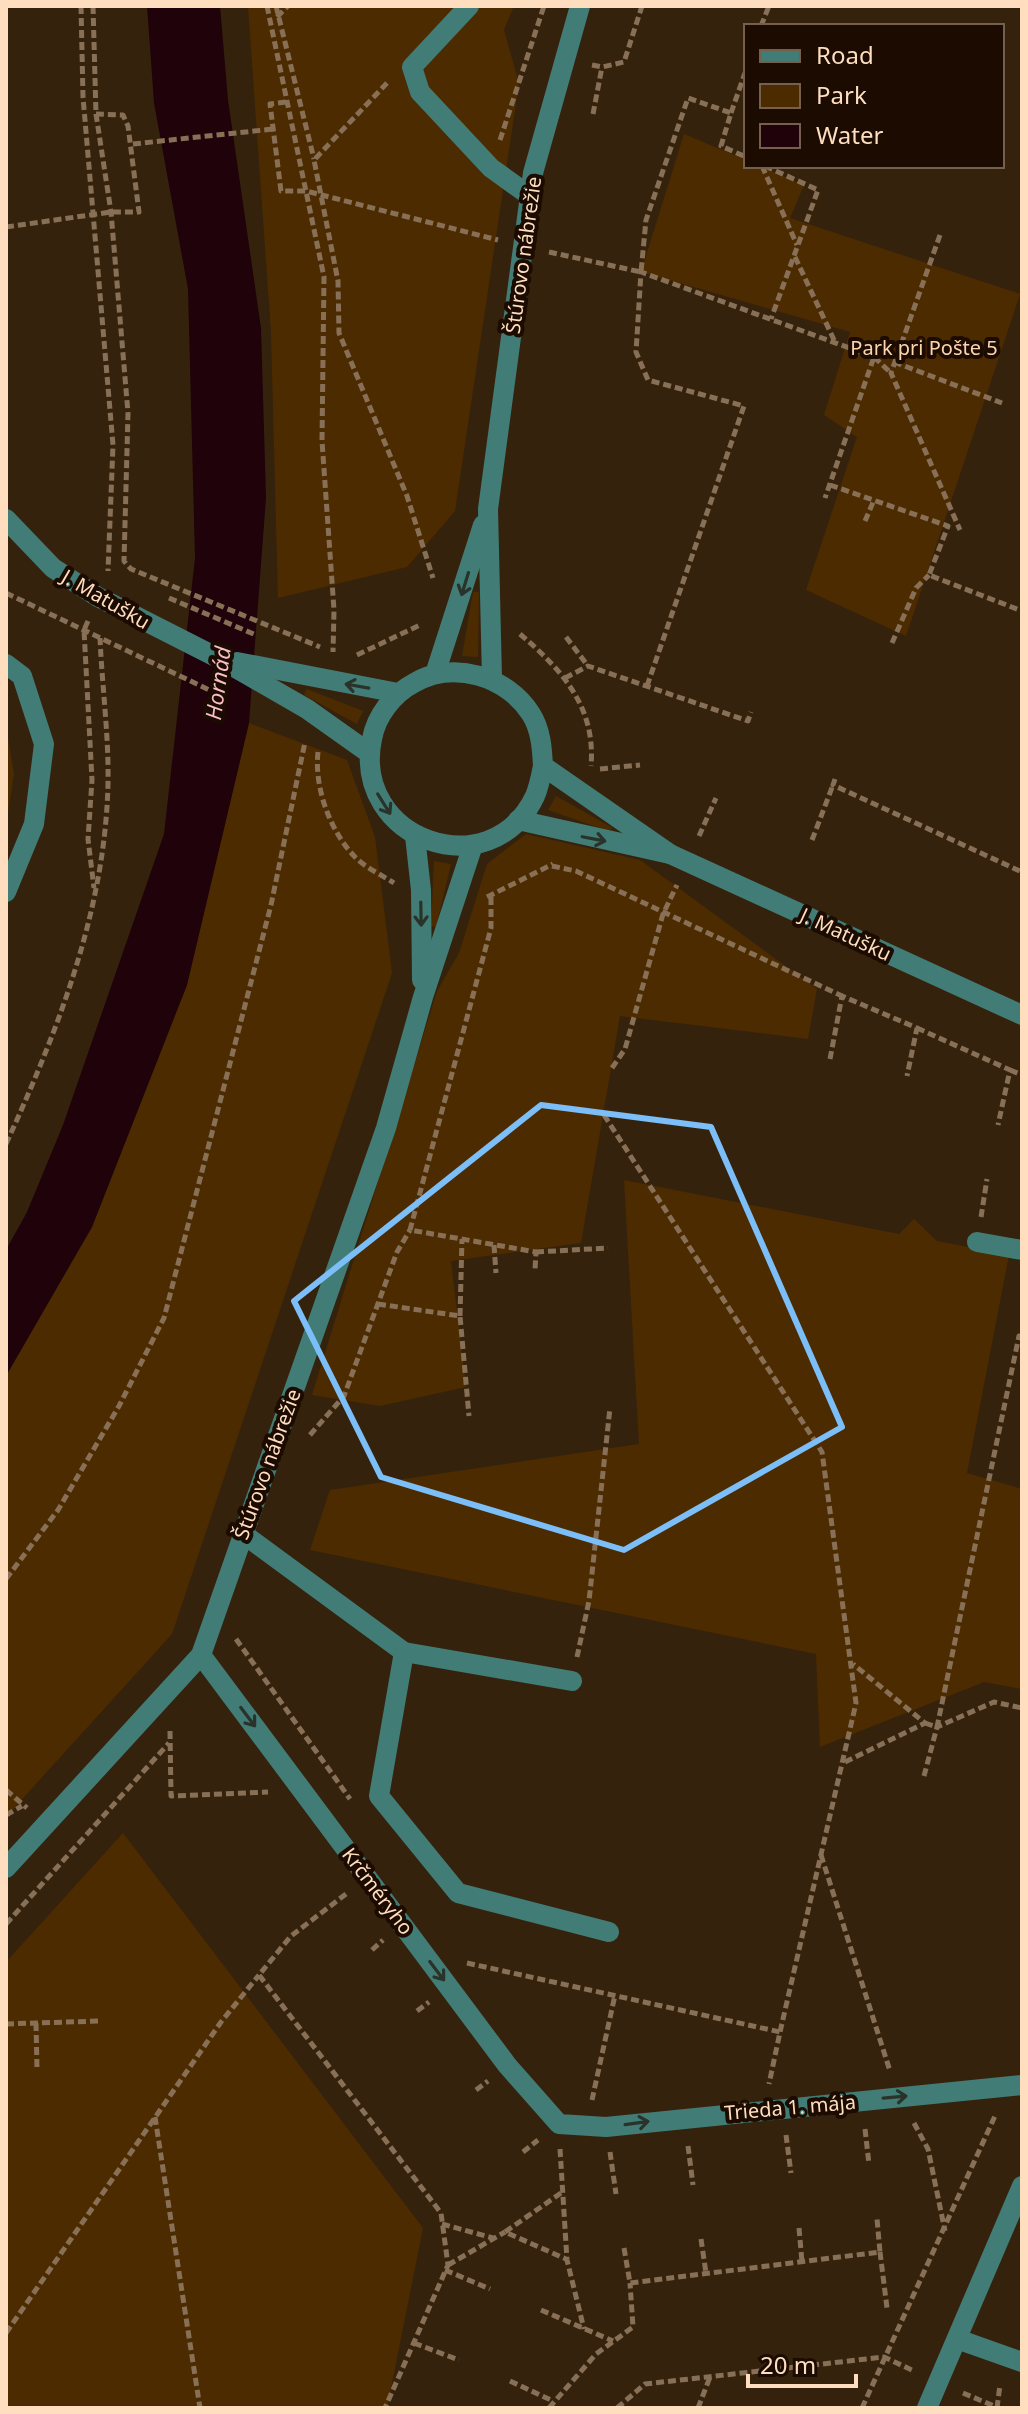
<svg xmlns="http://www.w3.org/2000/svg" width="1028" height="2414" viewBox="0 0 1028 2414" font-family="'Noto Sans',sans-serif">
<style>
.green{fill:#4d2b00}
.water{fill:#20020a}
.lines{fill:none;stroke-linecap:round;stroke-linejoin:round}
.path{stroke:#887057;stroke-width:5;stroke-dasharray:8 4;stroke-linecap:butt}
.minor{stroke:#417d76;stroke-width:20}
.oneway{stroke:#293329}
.marked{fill:none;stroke:#7bbef8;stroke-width:6;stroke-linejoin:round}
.labels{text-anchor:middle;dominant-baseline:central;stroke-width:8;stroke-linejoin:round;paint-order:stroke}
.street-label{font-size:20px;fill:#fedebf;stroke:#1c0b00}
.park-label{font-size:20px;fill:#fdd5ad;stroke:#1c0b00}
.water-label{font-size:22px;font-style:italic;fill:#f9bec9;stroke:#1c0b00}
</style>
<rect width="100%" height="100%" fill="#35220d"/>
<g class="green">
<path d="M248,6H514L504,30L519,83L455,511L407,567L278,598L271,332Z"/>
<path d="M684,134L746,160V166H759L804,185L790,218L1020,294L906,636L806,590L857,437L824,415L850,332L641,272Z"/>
<path d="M473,592H479L478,657L462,656Z"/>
<path d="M307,689L363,711L357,724L304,695Z"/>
<path d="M249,723L347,760L375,837L392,973L172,1634L6,1817V1376L92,1227L187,985Z"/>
<path d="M6,725L14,774L6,825Z"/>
<path d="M556,796L613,828L608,831L548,810Z"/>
<path d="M526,834L640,860L817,989L808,1039L620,1016L581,1243L451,1261L466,1387L380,1406L312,1395L437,991L459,953L487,864Z"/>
<path d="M434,861L451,864L436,927L431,926Z"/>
<path d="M624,1180L899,1234L914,1219L937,1241L1009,1255L967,1473L1022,1489V1689L984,1682L820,1747L816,1654L310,1550L330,1490L639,1444Z"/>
<path d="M123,1833L423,2228L387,2408H6V1962Z"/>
</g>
<path class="water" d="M147,6H220L228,100L261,328L266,498L249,723L187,985L92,1227L6,1376V1250L27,1212L63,1125L164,834L195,558L188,289L154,103Z"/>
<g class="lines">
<g class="path">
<path d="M81,6L83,97L113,445L108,571"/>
<path d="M93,6L96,114L111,212L128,413L124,561L131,569L320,647"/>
<path d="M267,6L324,277L322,441L334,610L333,652"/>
<path d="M276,6L314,159"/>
<path d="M277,17L288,6"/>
<path d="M761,26L769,6"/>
<path d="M592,65L602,67L624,62L642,6"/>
<path d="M387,83L314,160L338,281L339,333L407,496L433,578"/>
<path d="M286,102L270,104L281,191H306L498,240"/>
<path d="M731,113L746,70"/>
<path d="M593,114L602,67"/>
<path d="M500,140L544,6"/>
<path d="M133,144L273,129"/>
<path d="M762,166L797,245"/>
<path d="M765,166L818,190L771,319"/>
<path d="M6,227L111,212H139L128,126L123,115L96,114"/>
<path d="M940,235L891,373L960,530"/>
<path d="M549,252L641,272L646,220L688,98L731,113L721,146L746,157"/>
<path d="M795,257L835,342"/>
<path d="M874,357L891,373"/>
<path d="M894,362L1002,403"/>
<path d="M830,485L948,526L929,575L1022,611"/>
<path d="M865,521L874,500"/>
<path d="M6,593L222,696"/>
<path d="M169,598L256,635"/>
<path d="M88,621L84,630L92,780L88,839L94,888"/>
<path d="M520,634C562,670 596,707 591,766"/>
<path d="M566,637L588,666"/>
<path d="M892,643L916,588L929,575"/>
<path d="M357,655L420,625"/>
<path d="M565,678L588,666L748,721L751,712"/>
<path d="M647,686L744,406L648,380L636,352L641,272L874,357L825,498"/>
<path d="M318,752C314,787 330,832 356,858C366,868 382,875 394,883"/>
<path d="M600,769L640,765"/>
<path d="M835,779L833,785L1022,872"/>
<path d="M699,836L716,798"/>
<path d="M812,840L833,785"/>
<path d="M552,866L576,871L842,996"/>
<path d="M487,897L553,864"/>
<path d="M491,897V928L410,1230L536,1252L535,1270"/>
<path d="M917,1028L1010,1070L998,1125"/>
<path d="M830,1059L842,996L917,1028L907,1076"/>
<path d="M612,1068L625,1049L663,914L677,885"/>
<path d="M1010,1070L1022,1075"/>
<path d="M604,1115L822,1452L856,1703L780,2032"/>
<path d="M6,1144C58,1030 105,911 108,784C109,736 102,686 100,638"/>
<path d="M981,1217L987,1179"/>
<path d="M494,1245L496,1273"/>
<path d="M536,1252L608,1248"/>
<path d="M378,1304L460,1316L469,1416"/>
<path d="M460,1316L462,1239"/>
<path d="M310,1435L344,1396L397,1252L410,1230"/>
<path d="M6,1579L58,1510L119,1406L164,1318L271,905L305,742"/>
<path d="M236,1639L350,1799"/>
<path d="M577,1657L589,1601L610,1408"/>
<path d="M925,1723L937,1727L1019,1336L1022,1337"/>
<path d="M170,1731L171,1796L268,1792"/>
<path d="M845,1762L925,1723L853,1664"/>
<path d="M924,1776L937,1727L994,1702L1022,1708"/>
<path d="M6,1790L27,1808"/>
<path d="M6,1815L22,1806"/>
<path d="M821,1855L890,2071"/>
<path d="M346,1894L291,1936L259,1975L441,2213L448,2265L385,2408"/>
<path d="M6,1924L169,1743"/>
<path d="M372,1950L383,1940"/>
<path d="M467,1963L780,2032L769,2084"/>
<path d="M417,2011L429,2002"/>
<path d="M36,2023L37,2069"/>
<path d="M6,2024L101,2021"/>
<path d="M476,2090L488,2081"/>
<path d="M592,2100L615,1995"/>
<path d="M155,2117L200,2408"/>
<path d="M914,2123L928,2149L945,2231"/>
<path d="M865,2129L869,2164"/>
<path d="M786,2135L791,2173"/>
<path d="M688,2146L693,2185"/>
<path d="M560,2149L567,2260L584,2329"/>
<path d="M523,2152L538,2140"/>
<path d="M610,2152L616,2194"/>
<path d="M561,2193L505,2232L566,2259"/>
<path d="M442,2224L493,2238"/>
<path d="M799,2228L802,2262"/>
<path d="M701,2239L706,2273"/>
<path d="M624,2248L630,2283L880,2252L877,2219"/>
<path d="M880,2252L887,2308"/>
<path d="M448,2265L505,2232"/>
<path d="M445,2270L490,2289"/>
<path d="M541,2310L613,2341"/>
<path d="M6,2333L221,2022L259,1975"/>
<path d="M414,2343L459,2360"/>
<path d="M510,2381L553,2401"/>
<path d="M963,2393L999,2408"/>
<path d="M549,2408L596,2354L633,2327L630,2283"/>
<path d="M617,2408L645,2384L884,2357L914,2371"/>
<path d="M698,2408L710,2377"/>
<path d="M862,2408L995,2116"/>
<path d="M997,2408L1000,2385"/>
</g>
<g class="minor">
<path d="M469,6L412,67L420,92L491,168L530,196"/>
<path d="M6,519L53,568L98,597L220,659L307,709L369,753"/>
<path d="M237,662L398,693"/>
<path d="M6,664L22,676L44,744L34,824L6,892"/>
<path d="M435,674L483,525"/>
<path d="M492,679L488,509L533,173L580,6"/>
<path d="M543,766C541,776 539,787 535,796C491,889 351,840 372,739C376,716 393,694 414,683C453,660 507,676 531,714C541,730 542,748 543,766L670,854"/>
<path d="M518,820L670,854L1022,1015"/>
<path d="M415,836L421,890L422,980"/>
<path d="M977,1242L1022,1250"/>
<path d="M242,1533L404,1652L379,1796L458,1893L609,1932"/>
<path d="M404,1652L572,1681"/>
<path d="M201,1655L507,2065L559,2124L606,2127L1022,2085"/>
<path d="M6,1868L201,1655L386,1128L423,997L473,845"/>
<path d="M957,2339L1022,2362"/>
<path d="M927,2408L1022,2186"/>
</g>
</g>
<defs><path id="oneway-shaft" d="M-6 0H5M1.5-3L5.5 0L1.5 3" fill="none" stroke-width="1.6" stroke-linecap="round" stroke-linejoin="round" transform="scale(2)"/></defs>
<g class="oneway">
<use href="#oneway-shaft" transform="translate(465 584) rotate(107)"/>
<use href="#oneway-shaft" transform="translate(357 686) rotate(-170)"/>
<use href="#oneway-shaft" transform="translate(384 804) rotate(58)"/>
<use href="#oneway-shaft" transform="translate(594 839) rotate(11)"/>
<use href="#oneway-shaft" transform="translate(421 914) rotate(89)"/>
<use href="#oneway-shaft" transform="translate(248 1717) rotate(53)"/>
<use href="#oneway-shaft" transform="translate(437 1971) rotate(53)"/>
<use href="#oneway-shaft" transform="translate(895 2097) rotate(-5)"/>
<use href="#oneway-shaft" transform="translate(637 2123) rotate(-8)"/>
</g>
<path class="marked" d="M541,1105L711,1127L842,1427L624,1550L381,1477L294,1301Z"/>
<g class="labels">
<g class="street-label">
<text transform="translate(523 255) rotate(-82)">Štúrovo nábrežie</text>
<text transform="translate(106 599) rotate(30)">J. Matušku</text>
<text transform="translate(846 934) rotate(25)">J. Matušku</text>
<text transform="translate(267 1464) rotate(-70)">Štúrovo nábrežie</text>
<text transform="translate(378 1891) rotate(53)">Krčméryho</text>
<text transform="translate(790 2107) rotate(-5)">Trieda 1. mája</text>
</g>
<g class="park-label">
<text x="924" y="347">Park pri Pošte 5</text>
</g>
<g class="water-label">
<text transform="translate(217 683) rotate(-82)">Hornád</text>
</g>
</g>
<rect width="1028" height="2414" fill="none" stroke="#fedebf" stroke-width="16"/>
<rect x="744" y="24" width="260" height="144" fill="#1c0b00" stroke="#765f4c" stroke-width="2"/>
<rect x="760" y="50" width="40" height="12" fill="#417d76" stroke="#765f4c" stroke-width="2"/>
<text x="816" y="64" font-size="24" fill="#fedebf">Road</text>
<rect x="760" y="84" width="40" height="24" fill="#4d2b00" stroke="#765f4c" stroke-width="2"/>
<text x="816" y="104" font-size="24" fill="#fedebf">Park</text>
<rect x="760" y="124" width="40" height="24" fill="#20020a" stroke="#765f4c" stroke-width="2"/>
<text x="816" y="144" font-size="24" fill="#fedebf">Water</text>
<path d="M748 2374v12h108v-12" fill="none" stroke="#fedebf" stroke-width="4"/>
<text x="760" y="2374" font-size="24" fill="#fedebf" stroke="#1c0b00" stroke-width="6" paint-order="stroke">20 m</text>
</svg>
